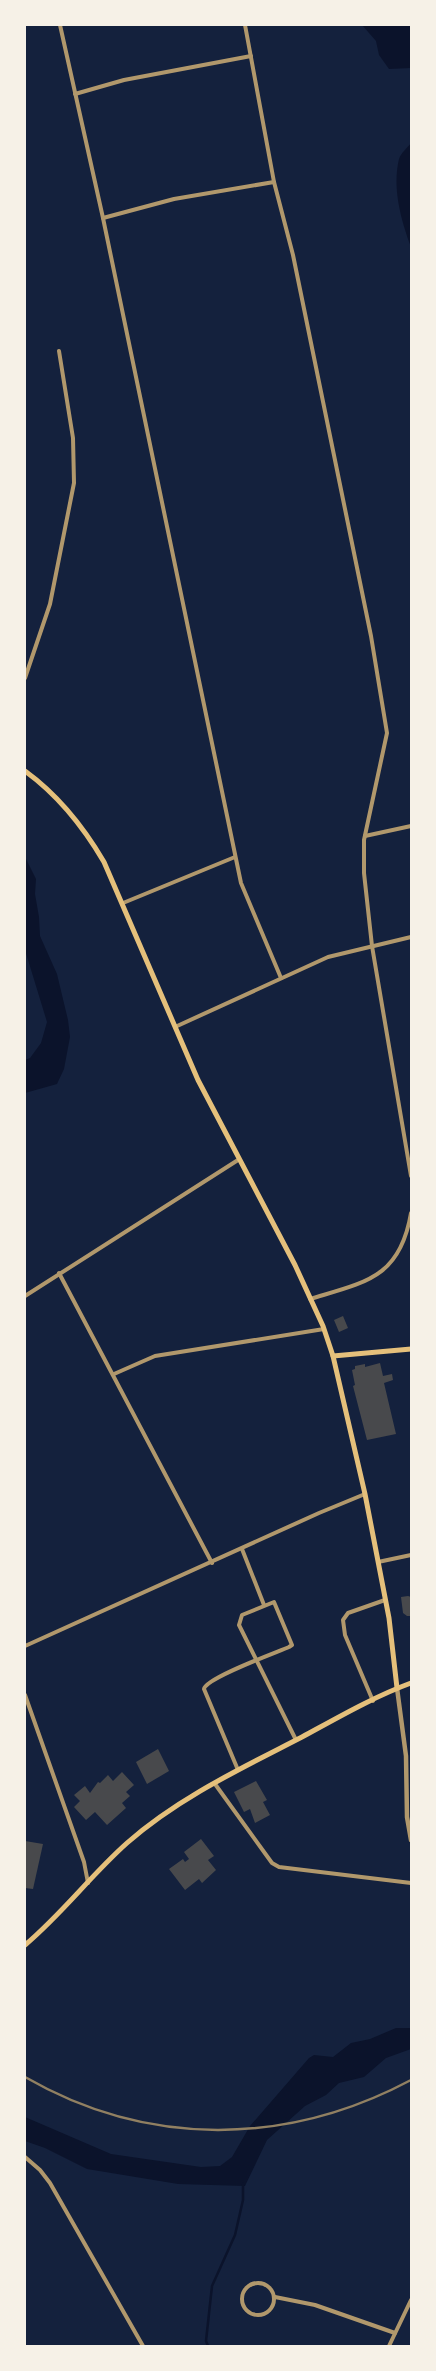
<svg xmlns="http://www.w3.org/2000/svg" width="436" height="2371" viewBox="0 0 436 2371" font-family="'Varela Round',sans-serif">
<style>
.water{fill:#0b132b}
.lines{fill:none;stroke-linecap:round;stroke-linejoin:round}
.stream{stroke:#0b132b;stroke-width:2.5}
.building{fill:#48494c}
.minor{stroke:#b1986c;stroke-width:4}
.tertiary{stroke:#b1986c;stroke-width:4.5}
.secondary{stroke:#e5c07b;stroke-width:5}
.rail{stroke:#918062;stroke-width:2.5}
</style>
<rect width="100%" height="100%" fill="#14213d"/>
<g class="water">
<path d="M362,25H411V68L389,69L379,55L376,41Z"/>
<path d="M411,143V247C401,220 392,188 399,159C401,153 407,148 411,143Z"/>
<path d="M25,857L36,879L35,894L39,917L40,936L57,974L68,1020L70,1037L64,1069L57,1084L25,1093V1060L30,1058L41,1043L47,1022L25,950Z"/>
<path d="M396,2028H411V2049L386,2058L364,2077L339,2083L326,2095L305,2106L267,2140L245,2186L178,2184L87,2169L45,2148L25,2141V2117L111,2154L201,2167L220,2166L232,2157L250,2126L309,2058L314,2055L333,2057L351,2043L370,2039Z"/>
</g>
<g class="lines">
<path class="stream" d="M208,2346L206,2341L212,2286L235,2235L243,2200V2184"/>
</g>
<g class="building">
<path d="M343,1316L348,1328L339,1332L334,1320Z"/>
<path d="M380,1363L383,1376L392,1374L393,1380L384,1383L396,1434L367,1440L353,1386L355,1385L352,1370L355,1369V1366L365,1364V1367Z"/>
<path d="M408,1596L411,1597V1616H407L403,1613L401,1597Z"/>
<path d="M158,1749L169,1771L147,1784L136,1762Z"/>
<path d="M122,1772L134,1785L126,1792L130,1796L122,1803L126,1808L107,1825L95,1812L86,1820L74,1807L80,1801L74,1795L85,1786L90,1793L98,1782L100,1783L108,1775L113,1781Z"/>
<path d="M256,1781L267,1800L263,1802L270,1815L255,1823L250,1809L244,1812L234,1792Z"/>
<path d="M201,1839L214,1856L208,1860L216,1870L202,1883L199,1879L185,1890L169,1869L183,1859L185,1862L189,1859L184,1852Z"/>
<path d="M25,1841L43,1844L33,1889L25,1888Z"/>
</g>
<g class="lines">
<g class="minor">
<path d="M60,25L103,218L241,883L281,978"/>
<path d="M245,25L274,182L293,255L371,636L387,733L364,840V873L372,946L411,1176"/>
<path d="M75,94L124,80L251,56"/>
<path d="M103,218L174,199L274,182"/>
<path d="M25,678L50,604L74,483L73,438L59,351"/>
<path d="M365,836L411,826"/>
<path d="M123,903L235,857"/>
<path d="M175,1027L328,957L411,937"/>
<path d="M59,1273L212,1563"/>
<path d="M25,1296L238,1160"/>
<path d="M310,1299C366,1282 400,1278 411,1213"/>
<path d="M114,1374L155,1356L324,1329"/>
<path d="M242,1549L264,1605"/>
<path d="M378,1562L411,1555"/>
<path d="M25,1646L319,1513L365,1494"/>
<path d="M25,1695L84,1862L88,1883"/>
<path d="M373,1701L345,1635L343,1620L348,1613L385,1600"/>
<path d="M238,1770L204,1689C206,1678 275,1653 289,1647L292,1645L274,1602L242,1615L239,1625L296,1740"/>
<path d="M215,1784L272,1863L279,1867L411,1883"/>
<path d="M25,2157L40,2170L50,2183L143,2346"/>
<circle cx="258" cy="2299" r="16"/>
<path d="M275,2297L315,2305L395,2333"/>
<path d="M389,2346L411,2300"/>
</g>
<path class="tertiary" d="M397,1688L406,1756L407,1817L411,1840"/>
<g class="secondary">
<path d="M25,771C58,795 83,826 104,862L198,1080L295,1265L323,1326L333,1356L365,1494L389,1618L397,1688"/>
<path d="M333,1356L411,1349"/>
<path d="M25,1945C62,1914 91,1875 127,1843C178,1798 242,1768 302,1737C337,1718 373,1697 411,1683"/>
</g>
<path class="rail" d="M25,2077C148,2148 287,2146 411,2080"/>
</g>
<rect width="436" height="2371" fill="none" stroke="#f6f1e7" stroke-width="52"/>
</svg>
